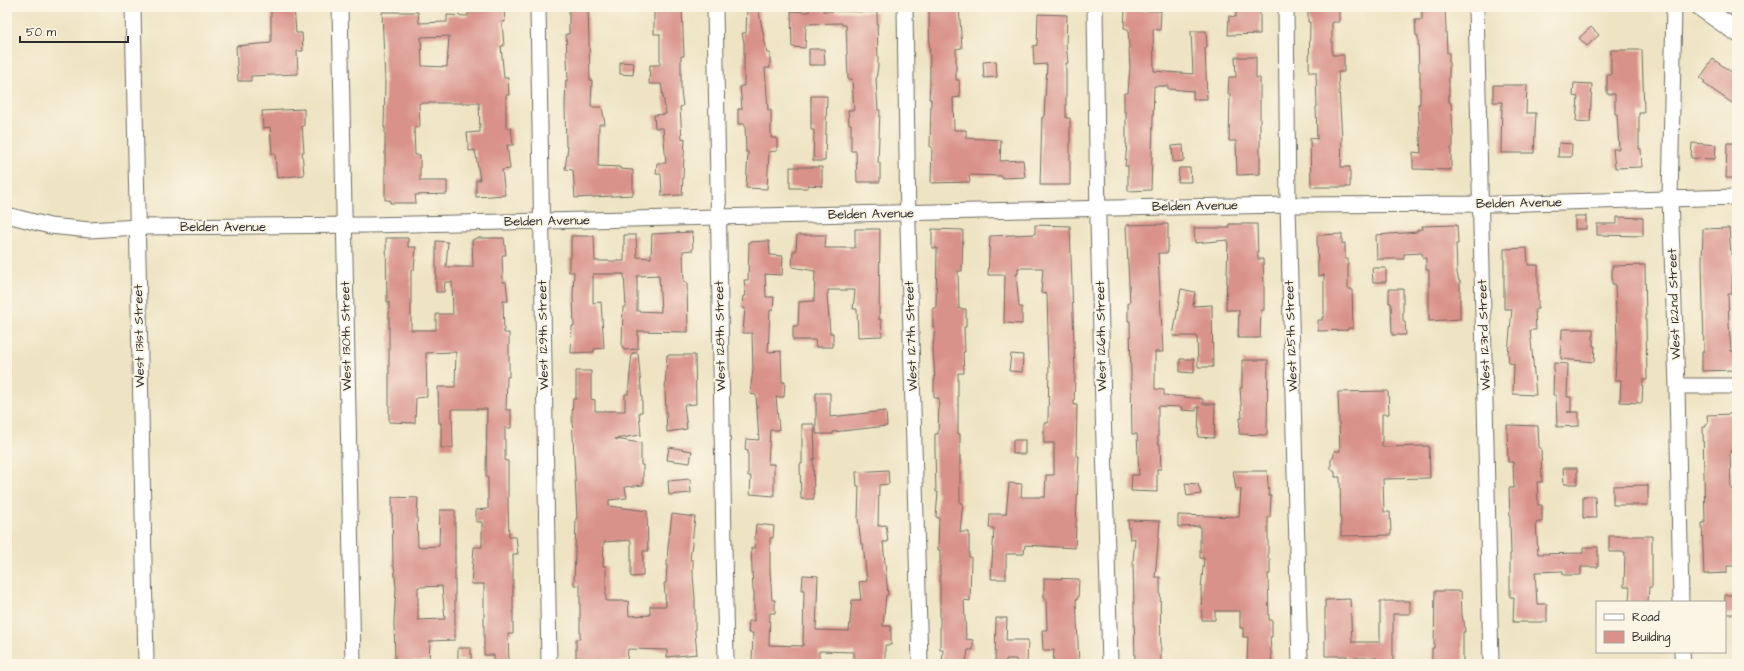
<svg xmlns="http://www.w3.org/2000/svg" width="1744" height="671" viewBox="0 0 1744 671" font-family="'Architects Daughter',sans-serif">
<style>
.industrial{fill:#d2bec4}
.building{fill:#d9928a;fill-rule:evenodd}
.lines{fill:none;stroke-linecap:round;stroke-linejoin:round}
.minor-casing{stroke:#6f6c61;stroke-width:17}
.tertiary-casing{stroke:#6f6c61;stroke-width:21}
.minor{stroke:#fff;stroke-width:15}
.tertiary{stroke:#fff;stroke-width:19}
.labels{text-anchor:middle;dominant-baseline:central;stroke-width:4;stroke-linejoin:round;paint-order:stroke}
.street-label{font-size:13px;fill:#2b2b2b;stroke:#fcf5e5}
</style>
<rect width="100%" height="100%" fill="#fcf5e5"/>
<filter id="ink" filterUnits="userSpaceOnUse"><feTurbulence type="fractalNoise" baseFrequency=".025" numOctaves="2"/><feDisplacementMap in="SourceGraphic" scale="8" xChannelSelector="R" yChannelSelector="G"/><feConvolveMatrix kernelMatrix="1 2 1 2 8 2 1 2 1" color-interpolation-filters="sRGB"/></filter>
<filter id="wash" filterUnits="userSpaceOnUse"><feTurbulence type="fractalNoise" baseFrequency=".012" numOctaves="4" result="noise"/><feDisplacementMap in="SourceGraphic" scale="16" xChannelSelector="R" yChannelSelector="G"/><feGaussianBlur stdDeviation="0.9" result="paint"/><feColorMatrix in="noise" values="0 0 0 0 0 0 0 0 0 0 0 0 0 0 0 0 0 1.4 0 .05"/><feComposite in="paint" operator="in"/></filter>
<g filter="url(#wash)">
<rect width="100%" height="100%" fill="#eee4c4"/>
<path class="industrial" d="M1719,7H1737V19Z"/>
<g id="blocks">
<g class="building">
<path d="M271,7H294L296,33H302L303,51H297L298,74L251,76V81H238L236,46L271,43Z"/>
<path d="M468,7H504L505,22H502L504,46H501L504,78H508L509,95H506V128H511L513,145H507L510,169L502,170L505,195L476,197V180H480L475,150L469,151L467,133L480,132L479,103H419L420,127H414L415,155H420V181H447V194L415,195L416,203H390V200H385V128H384L385,81L382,12H418L419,23L447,22V15L468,16ZM449,36L447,67L422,66L421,37Z"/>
<path d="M569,7H588L590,80H592L591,107H602L605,124H599L598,166L620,167V169L633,170V195L575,198L573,170L565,169L568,147H566L565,106L566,80H568L566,34H569Z"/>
<path d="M654,7H682L684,56H681V91L683,106L680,107L682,139L685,138L682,195L662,196L661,174H656L657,163H666L663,128H655L654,115L666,114L661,84H649L650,65H660V34H654Z"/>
<path d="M747,7H758L767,53H770V68H765L768,110H771V138H777V151L769,152L767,189L746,188L748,152H746L745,124H738V109H742L740,86H744V43L742,33H746Z"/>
<path d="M809,7H823V11L877,12L878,65L876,80L878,110H880L878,163H880V182H857L856,151H851V124H849L848,110H854L852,79H848L846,25H842V23L806,24L805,48L792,47L791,11L809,12Z"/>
<path d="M929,7H959L962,48L956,49V80H959L960,97L953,98L954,130H966V138L1001,140L1000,161L1023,160L1025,177L1002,178V176L969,175L970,182L931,183L932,147H930L931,99H929L930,84Z"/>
<path d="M1236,7H1260V34L1228,35L1229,16L1236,17Z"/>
<path d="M1308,7H1339V22H1332V55H1344V72H1338L1342,139L1341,167H1350V187H1311L1310,138L1317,139L1316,107H1317L1316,72H1309L1310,22H1308Z"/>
<path d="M1422,7H1445L1447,53H1449V102H1451L1453,132V147L1451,148V170L1413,169V152L1421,153L1418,104H1420V71H1419L1418,36H1416L1415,20H1422Z"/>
<path d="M1125,10L1161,11L1160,30L1153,29L1154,71L1193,74L1191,31H1206L1207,48H1205L1207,99H1193V91L1168,89V86H1154L1151,190L1128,191V166H1125L1127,144H1126V112H1124V93H1128L1130,67L1128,29L1124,28Z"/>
<path d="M1038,14L1067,15L1066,44L1068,63H1066V118H1070V185H1040L1042,117H1044L1047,64L1034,65L1033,46L1037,45Z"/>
<path d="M1591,27L1599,35L1587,46L1579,38Z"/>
<path d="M809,49H824L825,65H809Z"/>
<path d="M1611,50H1642L1644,113H1639V149H1641L1642,167L1615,168L1613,149H1619L1617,114H1615V94H1607V75H1611Z"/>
<path d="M1235,57H1256V78H1260V174L1237,175L1236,141H1229L1230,94H1228L1229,77H1236Z"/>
<path d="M1713,59L1737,76V96L1732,103L1703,83L1705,81L1700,78Z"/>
<path d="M996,61L997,77L984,78L983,62Z"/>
<path d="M620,62L634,63L633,75L620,74Z"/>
<path d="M1574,83L1592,84L1590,122L1576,121L1578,97L1573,96Z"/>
<path d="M1493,85H1527L1526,113H1536L1534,153H1501L1502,102H1493Z"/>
<path d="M811,96H827L825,161H813L814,130H811Z"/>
<path d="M304,109V126H302L304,152H302L304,175L277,178L275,154H272L270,127L263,128L262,111Z"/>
<path d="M1559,143L1572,144L1571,157H1558Z"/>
<path d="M1692,143L1716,145L1715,159L1691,158Z"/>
<path d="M1727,143H1737V178H1726Z"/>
<path d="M1183,145L1184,161L1173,162L1172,146Z"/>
<path d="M790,167H822V186L808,185V188H790Z"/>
<path d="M1179,168H1190L1191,182H1178Z"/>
<rect x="1575" y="216" width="11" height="13"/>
<path d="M1617,217L1643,218V236L1597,235V224H1617Z"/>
<path d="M1168,224V253H1158L1163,352H1155V389L1164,390V395L1203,399V404H1215L1214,438L1198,437L1199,407H1196V411L1181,410L1182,407L1158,406V444H1160L1161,469H1157V492L1131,491L1132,475H1139L1137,434H1132L1130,321H1128V303H1130L1126,225Z"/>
<path d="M1229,224H1257L1258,259H1263L1264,285V310H1261L1260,338H1238L1239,310H1226L1228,240L1195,243L1194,228H1229Z"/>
<path d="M1035,225L1070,226L1075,374L1074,405H1077L1076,456H1079L1075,548L1025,545L1024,554H1006V579H991L994,528H989L990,514H1006L1009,483L1022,484L1021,497H1045L1046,475H1054V443H1044V423H1048L1049,362H1048L1047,333H1048L1047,294L1041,293L1043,268H1018V274H1016L1019,307H1022V324L1004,323L1005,275H988L990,236L1035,234Z"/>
<path d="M1457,225L1458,244H1456L1457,273L1459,281H1460V319L1429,321V270H1426V258H1423L1422,253L1404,254V259H1377L1376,235L1417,232V230L1423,229L1422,226Z"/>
<path d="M1729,228L1731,255H1733L1732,294H1728L1729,324L1731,351H1734L1735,370L1702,371V352L1704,351L1702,262L1703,229Z"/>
<path d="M855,229H880L879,320L881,319L882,336L858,337L857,309H853L855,290H828V294H827L830,333H833V347H816L815,340H793V326H798L799,302L814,301L815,271L792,267L793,251H796L797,235H826L825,248H855Z"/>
<path d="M932,229L963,230L962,271H958L959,309H966V327H964L965,352H963L964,373H958V434H960V503H963L960,532H969V557H971L970,601L964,600L966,639L973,640V650H968L966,664H942L943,650H940V550H938L939,518L936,517L938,492H936L935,450V434H938L939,398H934V380H935L933,348L935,327H933V308H936L937,248H932Z"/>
<path d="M692,232L693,250L683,251L684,282H687L688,332L638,331V349L624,350L623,347H622L623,307H626L624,274H593V303L601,302L604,348L594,349V352L571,353L572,326H574L573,295L574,272H569V258H571V236H594L595,261H624V235H636L637,257L651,258L652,234ZM659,275L661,312L637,311V276Z"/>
<path d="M1342,234V244L1345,243V259H1348V289H1352L1353,328H1348V330L1318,331V320H1322V317H1324V275L1318,276L1317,235Z"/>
<path d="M386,238H408V247H416L414,270H411V330H436V314H453L452,282H445L444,292H436V241L448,242L446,267H473L472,240H474L475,238H504L506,255H502L503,282H506L508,301H503L504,333H509V377H507L506,410H511V428H505V461H508V505L509,537H516L518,554H513V634H508L509,664H494V655H484V584H471L474,547H482V522H476V510L488,509V477H486L487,409H452L453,448H441V423H439L438,387H455L456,352L426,353L427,397L416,398L415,423L389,422V302H387Z"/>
<path d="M769,241L770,255L783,256L782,275L765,274L766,297H774L773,310H770L768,352L781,351L782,382H785L784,397H776L779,430H770L768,464H774V496L750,494L751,476H748V451L745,450L746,439L759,440L756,395L750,394L753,369L752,333H743L745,308H742L743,296H746L744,280H748L749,242Z"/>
<path d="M1527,248L1528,265H1538V309H1535L1536,330H1530L1536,395L1513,394L1514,364L1509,363L1508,353L1512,309H1504V249Z"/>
<path d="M1645,265L1647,380H1643L1642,403L1620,402L1621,380H1615L1617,339L1615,284H1612V266Z"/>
<path d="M1372,268H1386V282H1373Z"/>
<path d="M1181,289L1195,292L1193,306L1212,305L1213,367H1198L1197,336H1173Z"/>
<path d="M1389,289H1403V322H1405L1406,335H1392L1391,303H1389Z"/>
<path d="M1562,329H1593V346H1595L1594,362L1561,359Z"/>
<path d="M632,353H638L642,399V412H639L641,435L615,439L641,443V465H643V485L625,487L627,498L609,500V506L647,511L648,551H643V576L631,577V540L604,542L603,566H606V601H628L629,616L650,615V606H666L664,583H666L668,547L672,514L695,517L690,560H693V576L695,598V633L697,654L667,657V650L628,649L627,661L601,659V664H576V639H580V585H574L576,518H577L572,416L573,399H576V371H591V399L595,400V411H625V394H628Z"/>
<path d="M1011,354L1023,355L1022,372L1009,371Z"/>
<path d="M667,355H695L696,404L684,405L687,429L667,432L665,389Z"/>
<path d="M1180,359H1194V373L1180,372Z"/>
<path d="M1242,360H1268L1267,435L1239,434L1240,418H1242L1240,388H1242Z"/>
<path d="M1554,363L1568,364L1567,397H1571V412H1567H1579V426L1557,427L1556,395H1553Z"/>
<path d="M1388,391L1389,414H1382V447L1429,446L1430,478L1383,479L1384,512H1390L1391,535L1341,536L1340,477H1335V472L1331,469V460L1334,456V451H1340L1338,392Z"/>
<path d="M816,393H830V417L886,411L887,426L833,432V434H816Z"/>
<path d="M1733,414L1734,451H1730L1731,489H1737V541H1734L1735,566H1727V573L1704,574L1702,523H1705L1703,427H1706V423H1708L1707,415Z"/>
<path d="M802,424H814L815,459H813L814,499H801L800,464H802Z"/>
<path d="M1507,425L1538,426L1539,448H1541L1542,482H1537L1538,505H1542V522H1536L1538,554L1583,553V547H1598V567H1581V575H1563V571L1535,572L1537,604H1547V622H1513L1514,597H1510V554H1511L1509,488H1514L1513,462H1508Z"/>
<rect x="1013" y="440" width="12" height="14"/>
<path d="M669,447L692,451L690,463L667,460Z"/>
<path d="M1563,468H1577V484H1564Z"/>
<path d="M888,470L889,484L879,485L878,526L886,525L888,542H883L888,595H886L883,626H891V645H885V664H854V652L819,651V662L752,661L753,633H748L749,621H754V591H753L751,548H754L756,524L774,526L773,538H770V571L772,600H775V613H770L769,645L803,646L804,590H802L803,575L818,576L816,630L849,631L852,600H861L859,582L867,581L863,544H861L858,519L859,486H857L856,472Z"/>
<path d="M1233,471H1267L1269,496H1271L1270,517H1268V559H1270V574H1268L1269,620H1272V637H1270L1272,664H1247L1248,637H1243V628H1240V611H1215V620H1202L1201,589L1204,558H1200V526L1178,527V515L1239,517L1241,489H1236Z"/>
<path d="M690,479L691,493L669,495L668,481Z"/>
<path d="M1185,483L1198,484L1201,494L1187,496Z"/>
<path d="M1648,485V505H1613V486Z"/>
<path d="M1583,496H1595L1596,518H1583Z"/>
<path d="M392,497L418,498L417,517L418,547L439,546L440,510H455V640L430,641L429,661H395L394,621L396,588L394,566H393ZM442,586L445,619L418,620V587Z"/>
<path d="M1128,520L1160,521L1155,577H1160L1161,663L1135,662L1133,561L1135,538L1130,539Z"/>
<path d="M1609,536H1652V587H1649L1648,602H1629L1630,587H1624L1625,552H1609Z"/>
<path d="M1044,578L1079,579L1078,599H1076L1079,664H1053L1054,650H1043L1042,630H1047L1046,598H1044Z"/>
<path d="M1435,591H1461L1462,615L1463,621H1464L1465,632H1463V664H1432V648H1434Z"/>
<rect x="1725" y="595" width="12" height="19"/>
<path d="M1350,599L1352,642H1380V601H1410V614H1393V664H1377V658H1347V656H1325V600Z"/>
<path d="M996,618H1007L1006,640H1028L1027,664H1016V659H1006V664H995Z"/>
<rect x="458" y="648" width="13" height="12"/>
</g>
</g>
</g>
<g filter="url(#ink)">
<use href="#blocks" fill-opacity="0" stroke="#6f6c61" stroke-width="1"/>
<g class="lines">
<g class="minor-casing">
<g id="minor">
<path d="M133,7L146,664"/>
<path d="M340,7L353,664"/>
<path d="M538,7L549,664"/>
<path d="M715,7L726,664"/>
<path d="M905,7L908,226L920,664"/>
<path d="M1095,7L1098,221L1110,664"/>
<path d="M1286,7L1288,205L1300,664"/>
<path d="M1476,7L1491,664"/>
<path d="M1674,7L1670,199L1677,386L1681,602"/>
<path d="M7,215L50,226L90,230L137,227L368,225L1113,208L1288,205L1494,204L1737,197"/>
<path d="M1677,386H1737"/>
<path d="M1682,652L1683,664"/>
</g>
</g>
<g class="tertiary-casing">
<path id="tertiary" d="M1701,7L1737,32"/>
</g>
<use href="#minor" class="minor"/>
<use href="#tertiary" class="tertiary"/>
</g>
</g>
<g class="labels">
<g class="street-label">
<text transform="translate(1519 203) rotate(-1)">Belden Avenue</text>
<text transform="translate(1195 206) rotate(-1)">Belden Avenue</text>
<text transform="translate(871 214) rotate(-1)">Belden Avenue</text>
<text transform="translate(547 221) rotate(-1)">Belden Avenue</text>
<text x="223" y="227">Belden Avenue</text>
<text transform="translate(1674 304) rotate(-92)">West 122nd Street</text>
<text transform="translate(543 335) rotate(-91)">West 129th Street</text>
<text transform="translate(1484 335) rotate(-92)">West 123rd Street</text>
<text transform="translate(139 336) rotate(-91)">West 131st Street</text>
<text transform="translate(346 336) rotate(-91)">West 130th Street</text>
<text transform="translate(720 336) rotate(-91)">West 128th Street</text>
<text transform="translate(911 336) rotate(-92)">West 127th Street</text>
<text transform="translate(1101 336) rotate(-91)">West 126th Street</text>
<text transform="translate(1291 336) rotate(-92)">West 125th Street</text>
</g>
</g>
<rect width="1744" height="671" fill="none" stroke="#fcf5e5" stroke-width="24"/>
<rect x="1596" y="601" width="130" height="52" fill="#fcf5e5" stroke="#a8a49b"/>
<rect x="1604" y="614" width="20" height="6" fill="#ffffff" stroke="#a8a49b"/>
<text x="1632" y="621" font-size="12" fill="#2b2b2b">Road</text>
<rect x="1604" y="631" width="20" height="12" fill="#d9928a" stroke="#a8a49b"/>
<text x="1632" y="641" font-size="12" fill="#2b2b2b">Building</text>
<path d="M20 36v6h108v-6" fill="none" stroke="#2b2b2b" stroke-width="2"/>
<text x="26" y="36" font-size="12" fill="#2b2b2b" stroke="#fcf5e5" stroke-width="3" paint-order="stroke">50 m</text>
</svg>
